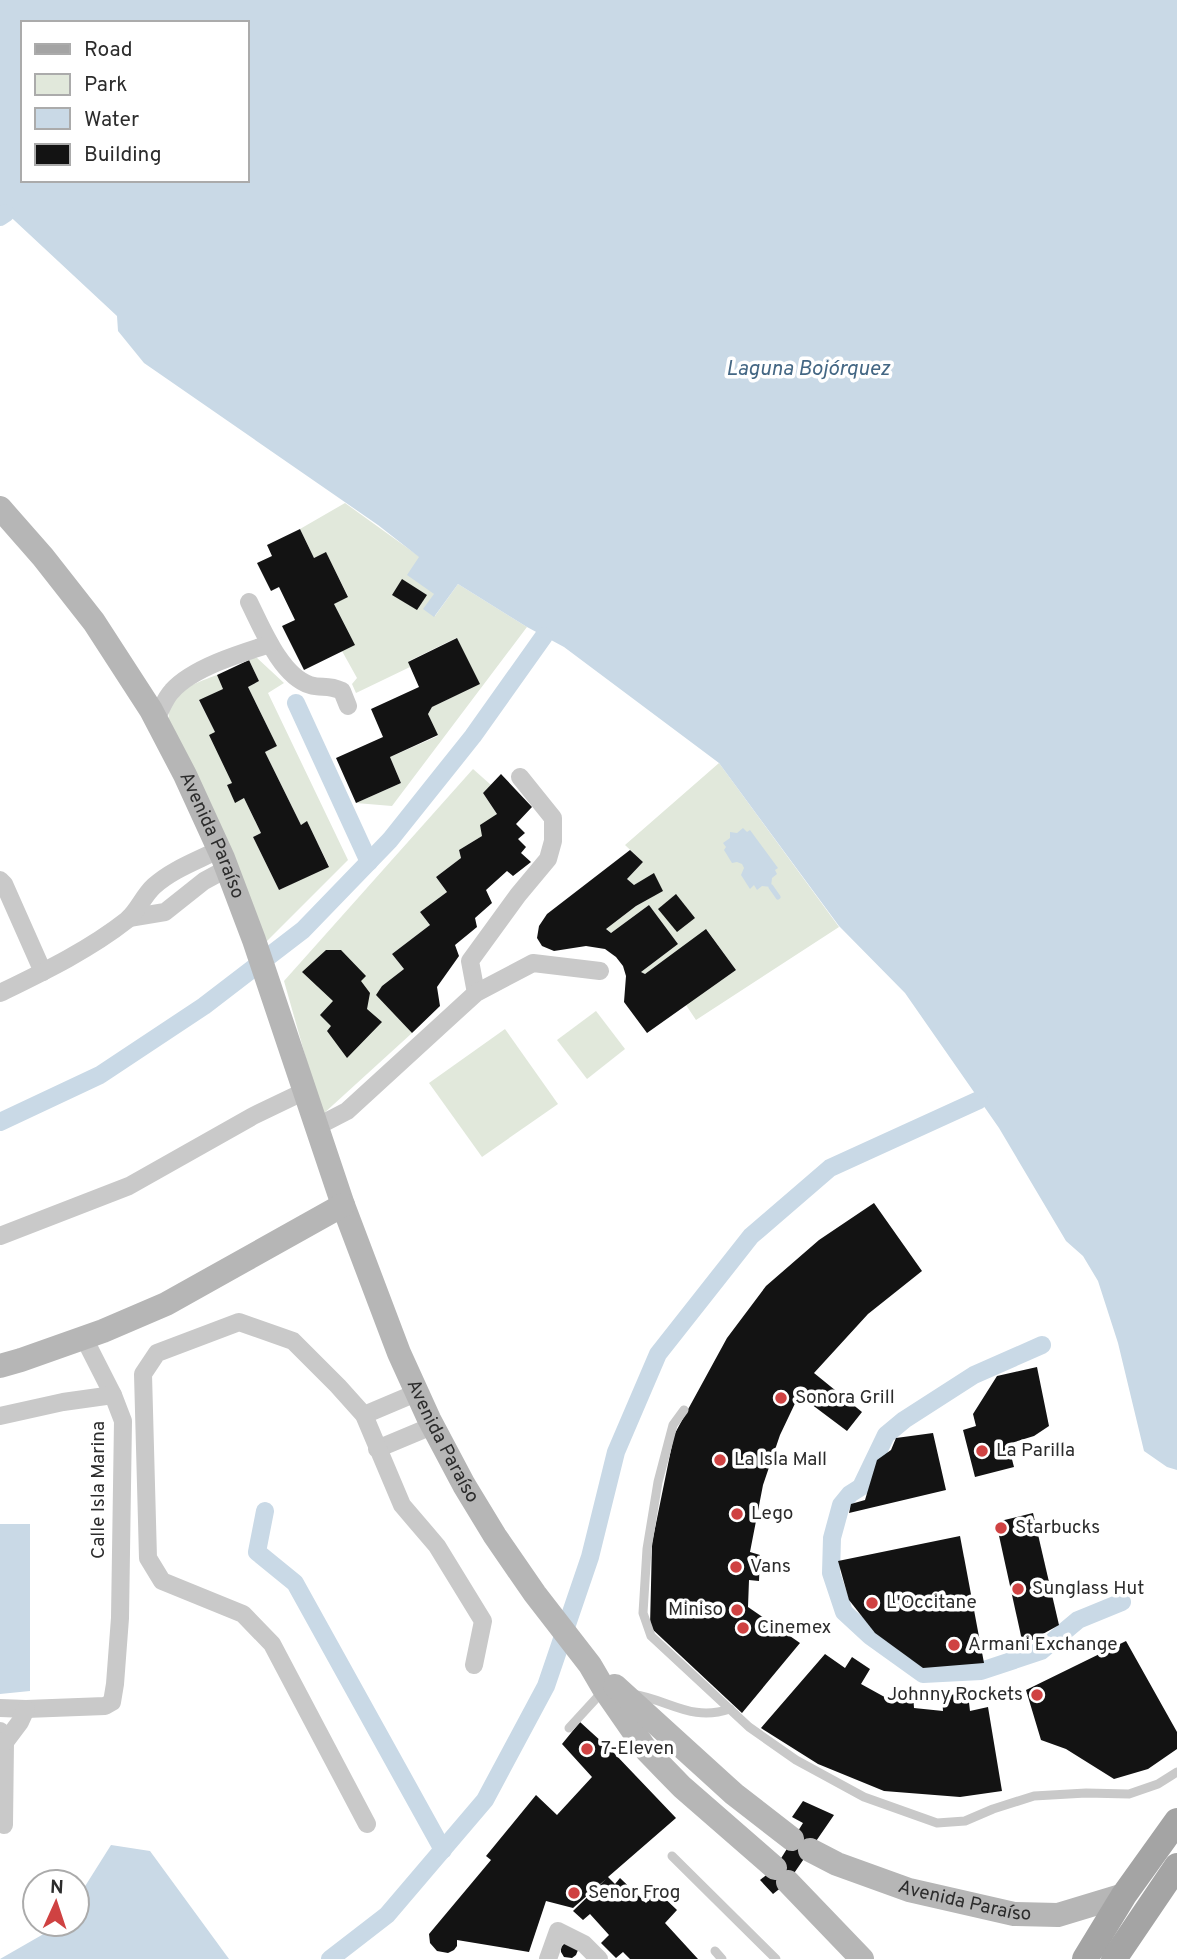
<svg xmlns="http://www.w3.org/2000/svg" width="1177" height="1959" viewBox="0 0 1177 1959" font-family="Overpass,sans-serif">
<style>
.green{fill:#e1e8db}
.water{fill:#c9d9e6;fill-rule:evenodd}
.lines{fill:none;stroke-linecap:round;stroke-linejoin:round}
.stream{stroke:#c9d9e6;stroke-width:5}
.canal{stroke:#c9d9e6;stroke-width:18}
.building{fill:#131313}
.lane{stroke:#c9c9c9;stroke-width:9}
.street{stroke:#c9c9c9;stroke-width:18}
.secondary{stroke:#b6b6b6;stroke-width:24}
.primary{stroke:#a4a4a4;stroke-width:26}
.poi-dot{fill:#cf4242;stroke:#fff;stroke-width:2.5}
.labels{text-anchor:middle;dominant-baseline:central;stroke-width:7;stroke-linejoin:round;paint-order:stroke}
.street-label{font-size:19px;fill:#2c2c2c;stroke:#fff}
.poi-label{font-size:19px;fill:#2c2c2c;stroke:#fff;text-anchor:start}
.water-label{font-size:21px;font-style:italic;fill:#446784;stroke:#fff}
</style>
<rect width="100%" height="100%" fill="#fff"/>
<g class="green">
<path d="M345,503L420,557L434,594L435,616L458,584L527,627L392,806L356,803L401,783L390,757L438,736L428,714L432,707L479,684L456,638L409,661L410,667L356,693L352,684L357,678L342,651L354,645L334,604L348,596L326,553L314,558L300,529Z"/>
<path d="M256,657L284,683L268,693L348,860L264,944L168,725C169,720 168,713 170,708C177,688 199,682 217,675L223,689L199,701L215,732L232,783L227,785L235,802L244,798L261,833L253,837L279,890L329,866L307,822L301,825L265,752L277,746L248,687L259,681L249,660Z"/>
<path d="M719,763L839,927L696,1020L686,1005L736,970L707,930L645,974L641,972L678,944L649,905L611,933L606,929L636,906L662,891L654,874L634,885L627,879L643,862L625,845Z"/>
<path d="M473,769L491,785L483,793L497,814L482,836L459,850L461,858L436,877L447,892L420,912L430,925L392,954L404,969L382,986L377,995L412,1033L322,1115L284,981Z"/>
<path d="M596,1011L625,1049L587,1079L557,1040Z"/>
<path d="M505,1029L558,1104L482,1157L429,1083Z"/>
</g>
<g class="water">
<path d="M0,0H1177V1470L1167,1467L1144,1451L1118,1343L1098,1281L1083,1256L1066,1241L999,1128L905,993L839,926L719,763L564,647L527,627L458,584L434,617L423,609L434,594L407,575L419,557L378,525L144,363L118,331L117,316L0,207ZM23,23H247V180H23Z"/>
<path d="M743,828L747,832L750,830L778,868L775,870L777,874L772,878L771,887L762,886L757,890L754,885L750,889L741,875L744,868L742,864L737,862L732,863L724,850L726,847L723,843L730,838V832L737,833Z"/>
<path d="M0,1524H30V1691L0,1694Z"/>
<path d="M111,1845L150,1851L229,1959H0L61,1924H77V1899Z"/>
</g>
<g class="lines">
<path class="stream" d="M771,887L778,897"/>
<g class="canal">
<path d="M0,217L6,213"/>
<path d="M296,703L369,862"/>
<path d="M0,1122L100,1075L204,1006L303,930L390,840L473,736L544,636"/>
<path d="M1042,1345L974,1375L904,1420L886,1435L861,1487L850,1494L841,1505L832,1538L831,1573L844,1612L870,1636L923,1674L981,1671L1041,1651L1078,1620L1122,1602"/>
<path d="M265,1511L257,1552L295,1583L443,1850"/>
<path d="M330,1959L387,1915L485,1800L546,1686L590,1557L616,1452L658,1354L751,1236L830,1168L979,1100"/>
</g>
</g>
<g class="building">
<path d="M300,529L314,558L326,552L348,597L334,604L355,645L304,670L282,626L295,620L279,587L271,591L257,563L272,556L267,545Z"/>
<path d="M402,579L427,595L417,610L392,595Z"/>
<path d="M457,638L480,684L432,707L428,714L438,735L390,757L401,783L356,803L336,758L383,737L371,709L419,687L408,662Z"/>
<path d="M249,660L259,681L248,687L277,746L265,752L301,825L307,821L329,867L279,890L253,837L261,833L244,798L235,803L227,785L232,783L209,735L215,732L199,700L223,689L217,675Z"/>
<path d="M501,774L532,807L516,824L525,833L518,839L526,847L521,853L531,862L513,876L507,871L486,890L492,903L475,918L477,927L455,945L459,956L437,987L440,1006L412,1033L376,995L382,986L404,969L392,954L430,925L420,912L447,892L436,877L461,858L459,850L482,836L480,825L497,814L483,793Z"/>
<path d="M630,850L643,862L627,879L634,885L654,873L663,891L636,906L606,929L611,933L649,905L678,944L641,972L645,974L706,929L736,970L647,1033L624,1002L626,976L623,966L616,957L605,949L586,946L554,951L542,946L537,938L539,926L547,914Z"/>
<path d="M676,894L695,918L677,932L658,909Z"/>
<path d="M326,950H341L366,976L361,981L370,993L367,1009L382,1022L347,1058L327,1031L331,1026L320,1015L333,1001L302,972Z"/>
<path d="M874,1203L922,1271L868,1314L814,1373L862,1412L847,1431L799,1395L780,1435L763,1485L750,1552L760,1555L759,1581L749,1580L748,1607L800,1643L742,1713L650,1627L652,1543L674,1435L727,1338L766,1286L819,1240Z"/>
<path d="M1037,1367L1049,1426L1034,1436L1008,1444L1014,1467L975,1477L963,1430L976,1426L973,1414L997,1376Z"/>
<path d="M933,1433L946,1490L849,1513L851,1504L865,1500L877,1460L891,1450L896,1438Z"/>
<path d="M1033,1513L1059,1625L1023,1645L996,1522Z"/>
<path d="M960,1536L984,1663L923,1668L875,1633L849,1600L838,1561Z"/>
<path d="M1126,1641L1177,1732V1749L1148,1769L1114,1779L1066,1749L1041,1740L1026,1690Z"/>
<path d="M825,1654L845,1668L852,1657L870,1669L861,1684L890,1700L893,1687L913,1694L914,1708L943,1711L942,1695L968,1694L970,1711L988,1707L1002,1791L960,1797L884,1791L818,1764L761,1728Z"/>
<path d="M580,1722L614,1753L676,1818L608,1877L615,1884L620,1878L646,1903L657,1891L677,1910L665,1923L698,1959H630L623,1952L616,1958L601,1943L609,1935L590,1914L583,1920L573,1911L606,1879L573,1908L546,1901L529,1952L457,1940V1946L454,1950L448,1953L437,1951L430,1943L429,1934L491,1860L486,1856L536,1795L557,1815L592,1777L562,1744Z"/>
<path d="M803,1801L834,1815L788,1882L773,1894L760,1880L775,1868L803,1823L792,1817Z"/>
<path d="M565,1943L578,1950L576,1955L572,1958L564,1957L561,1952V1947Z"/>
</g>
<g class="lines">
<g class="lane">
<path d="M684,1410L673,1425L658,1482L647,1549L643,1613L651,1636L749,1727L796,1760L864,1797L937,1823L965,1821L993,1809L1034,1796L1086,1793L1129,1794L1158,1784L1177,1772"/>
<path d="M632,1694C670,1700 691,1722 730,1709"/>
<path d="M569,1728L603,1691"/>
<path d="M672,1856L776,1959"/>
<path d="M715,1951L722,1959"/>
</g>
<g class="street">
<path d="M249,602C262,628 281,676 310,685C322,689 327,684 342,691L348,706"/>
<path d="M156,719C161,710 165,698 172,691C192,668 241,653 270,644"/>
<path d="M0,880L4,884L43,972"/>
<path d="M129,918L165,912L204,881L228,868"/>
<path d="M0,993C43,972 89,950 127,920C138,911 143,896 154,886C173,869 197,861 220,849"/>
<path d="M476,993L470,961L518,895L548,859L553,841V818L520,777"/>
<path d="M316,1127L347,1111L476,993L533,963L600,971"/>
<path d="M0,1236L129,1186L253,1116L305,1091"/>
<path d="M84,1338L113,1395"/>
<path d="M364,1415L416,1393"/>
<path d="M0,1416L63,1402L113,1395L123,1421L120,1618L115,1684L112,1702L105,1706L26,1709L0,1708"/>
<path d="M377,1449L432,1426"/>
<path d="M0,1731L5,1742L4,1825"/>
<path d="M5,1742L20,1722L26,1709"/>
<path d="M367,1824L272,1644L243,1614L162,1581L148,1558L143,1374L157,1353L239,1322L293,1341L338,1386L364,1415L402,1505L437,1546L483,1621L474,1665"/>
<path d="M548,1959L558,1931L584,1944L599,1959"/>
</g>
<g class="secondary">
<path id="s1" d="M0,508L43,557L94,622L151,710L185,775L223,858L254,940L343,1205L399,1353L429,1419L464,1485L495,1536L535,1594L590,1665L604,1689L647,1751L682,1787L775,1868"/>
<path d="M0,1366L21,1360L103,1331L166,1304L343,1205"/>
<path d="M615,1686L734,1794L792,1839"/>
<path id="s2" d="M810,1850L837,1864L909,1890L1014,1914L1058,1915L1124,1895"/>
<path d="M788,1882L862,1959"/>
</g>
<g class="primary">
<path d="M1085,1959L1124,1895L1177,1821"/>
<path d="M1114,1959L1177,1866"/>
</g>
</g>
<g class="poi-dot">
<circle cx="781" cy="1398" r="7"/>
<circle cx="982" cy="1451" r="7"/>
<circle cx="720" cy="1460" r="7"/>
<circle cx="737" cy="1514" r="7"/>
<circle cx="1001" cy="1528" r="7"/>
<circle cx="736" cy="1567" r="7"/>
<circle cx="1018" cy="1589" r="7"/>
<circle cx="872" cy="1603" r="7"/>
<circle cx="737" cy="1610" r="7"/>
<circle cx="743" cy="1628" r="7"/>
<circle cx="954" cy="1645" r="7"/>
<circle cx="1037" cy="1695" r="7"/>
<circle cx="587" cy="1749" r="7"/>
<circle cx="574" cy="1893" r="7"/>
</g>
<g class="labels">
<g class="street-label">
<text stroke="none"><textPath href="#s1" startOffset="392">Avenida Paraíso</textPath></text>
<text stroke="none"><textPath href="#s1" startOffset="1041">Avenida Paraíso</textPath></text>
<text transform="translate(99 1490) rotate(-90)">Calle Isla Marina</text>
<text stroke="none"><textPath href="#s2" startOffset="164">Avenida Paraíso</textPath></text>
</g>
<g class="poi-label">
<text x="795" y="1398">Sonora Grill</text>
<text x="996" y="1451">La Parilla</text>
<text x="734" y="1460">La Isla Mall</text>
<text x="751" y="1514">Lego</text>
<text x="1015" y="1528">Starbucks</text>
<text x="750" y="1567">Vans</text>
<text x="1032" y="1589">Sunglass Hut</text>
<text x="886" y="1603">L'Occitane</text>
<text x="723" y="1610" text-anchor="end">Miniso</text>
<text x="757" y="1628">Cinemex</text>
<text x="968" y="1645">Armani Exchange</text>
<text x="1023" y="1695" text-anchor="end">Johnny Rockets</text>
<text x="601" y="1749">7-Eleven</text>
<text x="588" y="1893">Senor Frog</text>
</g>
<g class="water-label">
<text x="808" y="369">Laguna Bojórquez</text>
</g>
</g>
<rect x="21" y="21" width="228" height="161" fill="#ffffff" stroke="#ababab" stroke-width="2"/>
<rect x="35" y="44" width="35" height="10" fill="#a4a4a4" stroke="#ababab" stroke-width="2"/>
<text x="84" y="56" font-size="21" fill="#2c2c2c">Road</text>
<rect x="35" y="74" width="35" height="21" fill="#e1e8db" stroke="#ababab" stroke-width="2"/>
<text x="84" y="91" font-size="21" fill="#2c2c2c">Park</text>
<rect x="35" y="108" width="35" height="21" fill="#c9d9e6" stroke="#ababab" stroke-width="2"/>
<text x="84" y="126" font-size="21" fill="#2c2c2c">Water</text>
<rect x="35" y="144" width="35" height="21" fill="#131313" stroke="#ababab" stroke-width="2"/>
<text x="84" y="161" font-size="21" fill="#2c2c2c">Building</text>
<g transform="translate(56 1903) rotate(3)"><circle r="33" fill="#ffffff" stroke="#ababab" stroke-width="2"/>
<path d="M0-5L12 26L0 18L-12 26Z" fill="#cf4242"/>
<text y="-10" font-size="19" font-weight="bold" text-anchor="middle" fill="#2c2c2c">N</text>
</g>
</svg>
